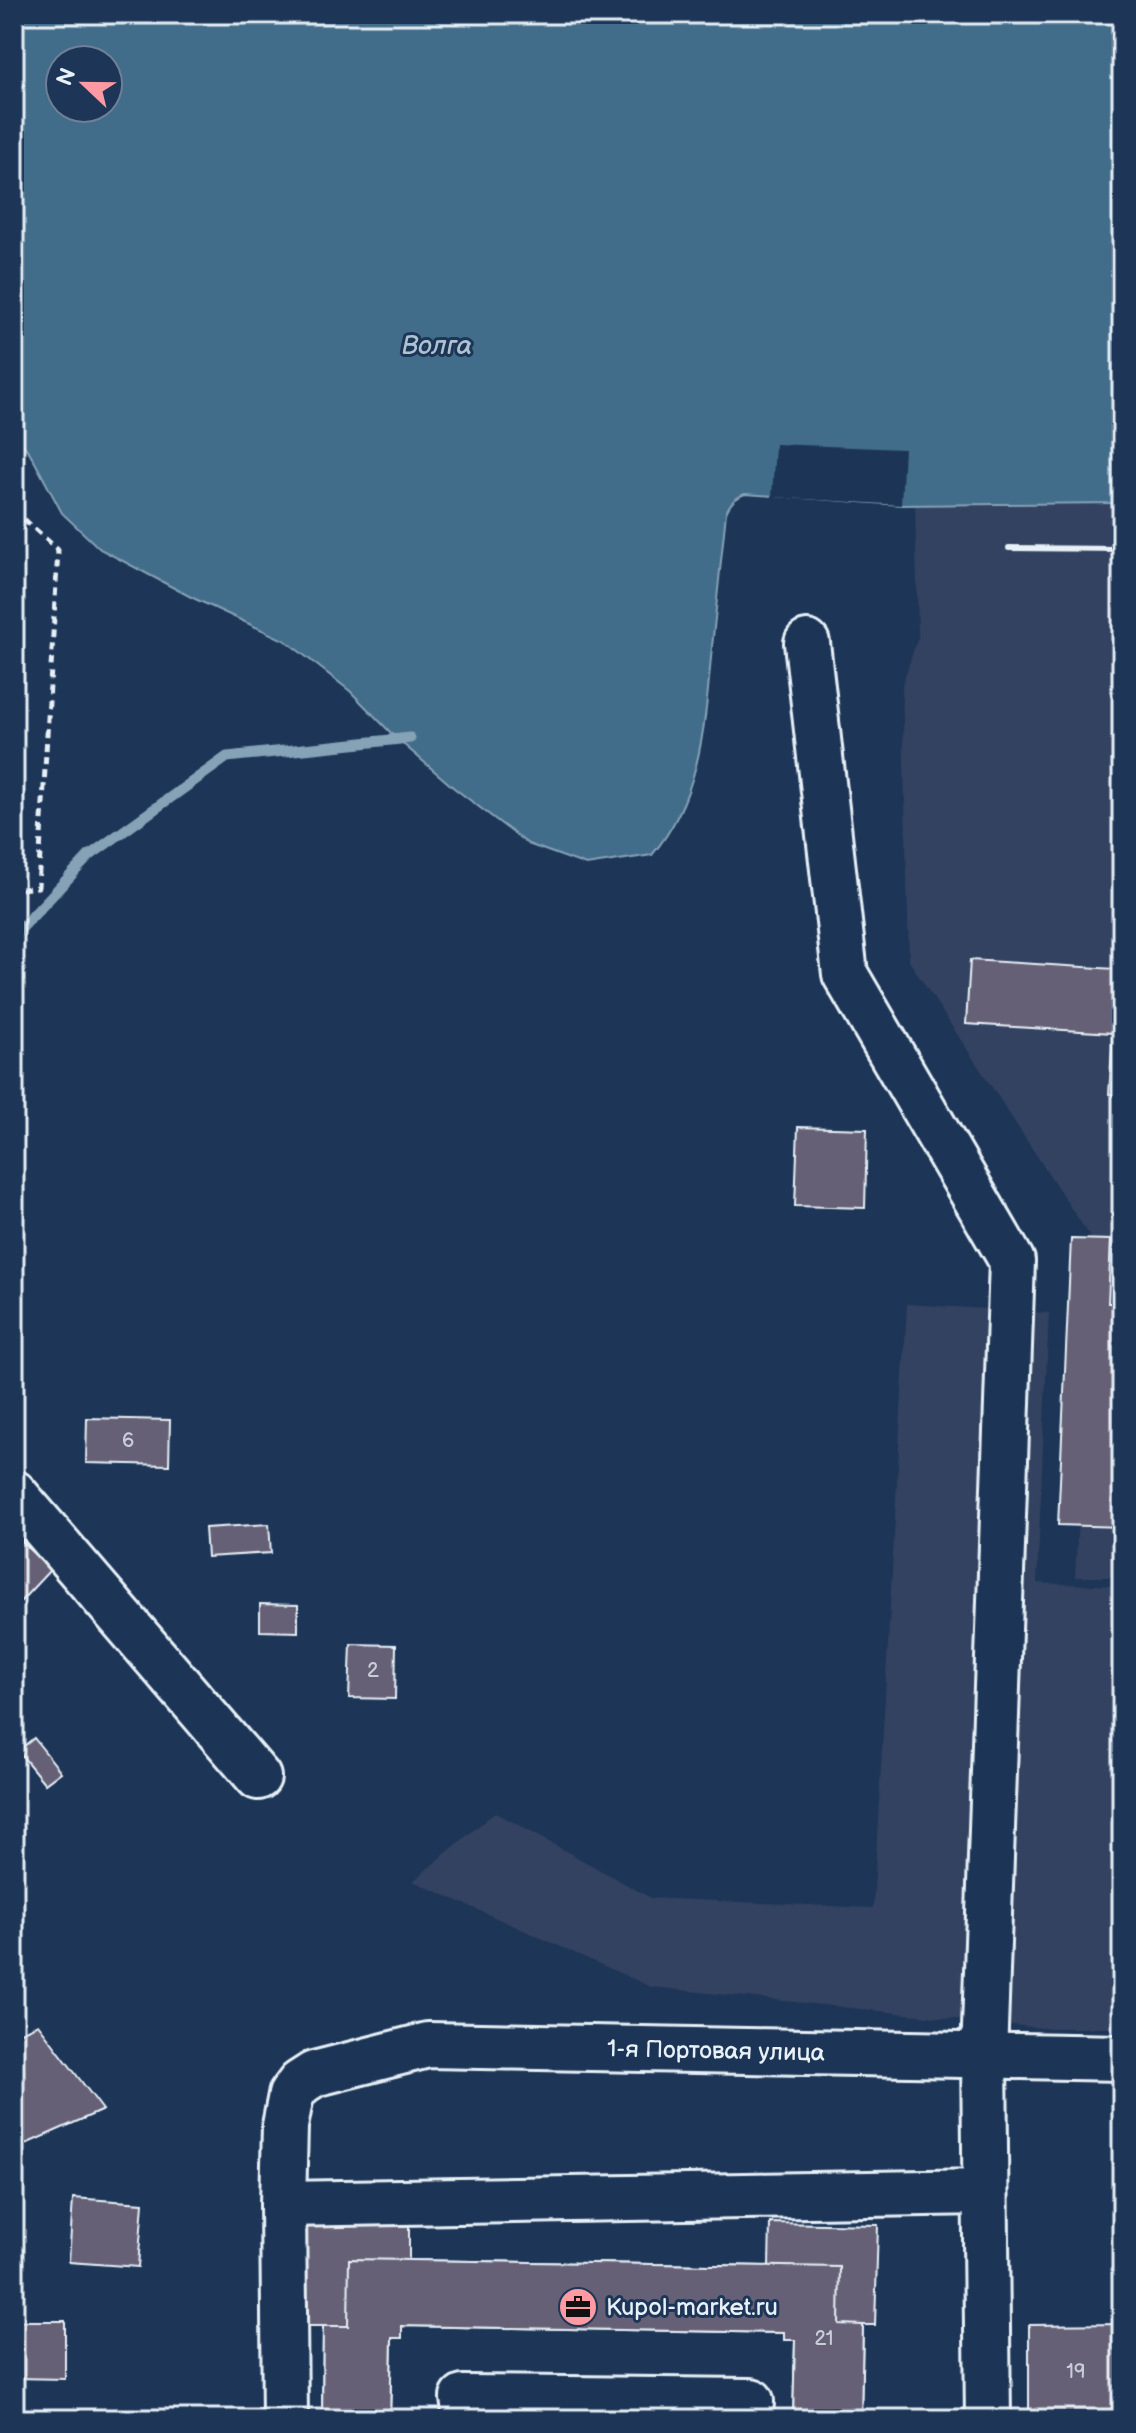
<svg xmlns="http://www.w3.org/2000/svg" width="1136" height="2433" viewBox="0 0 1136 2433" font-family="'Balsamiq Sans',sans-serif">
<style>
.built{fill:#334260}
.water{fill:#436d8a;stroke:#85a2b6;stroke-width:2;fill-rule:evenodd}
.pier{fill:#1d3557}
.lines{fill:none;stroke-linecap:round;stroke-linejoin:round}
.stream{stroke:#85a2b6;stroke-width:11}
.building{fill:#666176;stroke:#e8f1f8;stroke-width:2}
.minor-casing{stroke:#e8f1f8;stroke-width:50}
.path{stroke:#e8f1f8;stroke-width:5;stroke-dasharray:8 6;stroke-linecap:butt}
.minor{stroke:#1d3557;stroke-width:44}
.rail{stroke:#e8f1f8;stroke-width:6}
.labels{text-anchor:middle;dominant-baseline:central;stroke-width:6;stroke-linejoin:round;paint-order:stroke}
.number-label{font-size:20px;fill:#c8cdd8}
.street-label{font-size:24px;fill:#e8f1f8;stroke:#1d3557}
.poi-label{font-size:24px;fill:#e8f1f8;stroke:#1d3557;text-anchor:start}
.water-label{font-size:26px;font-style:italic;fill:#aec3d2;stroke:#1d3557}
</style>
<rect width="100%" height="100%" fill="#1d3557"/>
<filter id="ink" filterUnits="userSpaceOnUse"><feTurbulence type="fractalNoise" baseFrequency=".0125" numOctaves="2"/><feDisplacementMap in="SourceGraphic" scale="16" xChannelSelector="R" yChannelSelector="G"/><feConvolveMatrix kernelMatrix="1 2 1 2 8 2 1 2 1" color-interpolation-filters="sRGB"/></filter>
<g filter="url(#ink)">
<g class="built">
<path d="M1122,503V1577H1075L1092,1240L909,961L902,685L918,637L915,504Z"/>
<path d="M907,1304L1049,1313L1037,1583L1122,1586V2028H1041L651,1987L413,1881L495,1812L651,1898L873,1908Z"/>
</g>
<path class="water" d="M14,14H1122V503L901,505L745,494C735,498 730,503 726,513C721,558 717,603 712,647C705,721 702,796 652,855L586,865L528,844L454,788L395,737L350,691L286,641L191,597L100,549L62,513L30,453L14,434ZM60,60H108V108H60Z"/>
<path class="pier" d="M775,444L904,449L901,505L772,497Z"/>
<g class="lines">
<path class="stream" d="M14,936L89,856L227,757L410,738"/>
</g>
<g class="building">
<path d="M1116,959L1122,960V1095L1109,1094L1113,1033L966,1024L970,960L1115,969Z"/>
<path d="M798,1127L867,1129L865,1208L795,1206Z"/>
<path d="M1071,1239L1111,1240L1108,1303H1122V1527L1058,1525Z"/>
<path d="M87,1418L170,1420L169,1465L86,1463Z"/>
<path d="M269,1524L271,1553L207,1557L205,1528Z"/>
<path d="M14,1534L50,1570L20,1602L14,1596Z"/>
<path d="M260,1604L298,1605V1632L260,1631Z"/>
<path d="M351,1644L396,1645L395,1699L349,1698Z"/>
<path d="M34,1738L61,1772L45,1784L18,1751Z"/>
<path d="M38,2024L103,2110L19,2147L14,2136V2035Z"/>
<path d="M73,2198L143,2203L138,2267L69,2262Z"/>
<path d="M770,2223L878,2225L875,2325H863L861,2419H793L795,2340H784V2333L402,2326V2338H392L390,2419H322L323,2326H300L302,2224L409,2225V2260L769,2266Z"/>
<path d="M349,2259L840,2267L839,2324L863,2325L861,2419H793L795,2340H784V2333L402,2326V2338H392L390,2419H322L323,2326H348Z"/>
<path d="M14,2321H65V2379L14,2378Z"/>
<path d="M1122,2324V2419H1029V2325Z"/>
</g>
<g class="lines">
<g class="minor-casing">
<g id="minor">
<path d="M807,643L845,974L1012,1261L984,2056L988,2419"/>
<path d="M14,1493L258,1777"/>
<path d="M283,2204L984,2192"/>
<path id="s1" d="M285,2419L283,2204L285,2126L291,2095L300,2083L314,2074L428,2045L1122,2058"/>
<path d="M466,2419L463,2398L751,2401L750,2419"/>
</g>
</g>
<path class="path" d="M14,510L58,550L38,887L14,890"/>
<use href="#minor" class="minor"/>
<path class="rail" d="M1009,548L1122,549"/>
</g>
</g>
<defs>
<g id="office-disc" transform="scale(2)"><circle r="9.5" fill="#ff9aa2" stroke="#1d3557"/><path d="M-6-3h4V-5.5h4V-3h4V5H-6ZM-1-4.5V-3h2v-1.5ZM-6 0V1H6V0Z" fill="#111"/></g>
</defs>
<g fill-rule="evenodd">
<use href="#office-disc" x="578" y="2307"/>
</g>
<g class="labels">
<g class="number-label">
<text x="128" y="1441">6</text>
<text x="373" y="1671">2</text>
<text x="824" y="2339">21</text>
<text x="1076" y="2372">19</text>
</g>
<g class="street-label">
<text stroke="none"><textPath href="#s1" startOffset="762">1-я Портовая улица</textPath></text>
</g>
<g class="poi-label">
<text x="606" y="2307">Kupol-market.ru</text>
</g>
<g class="water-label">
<text x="437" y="346">Волга</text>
</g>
</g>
<rect width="1136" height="2433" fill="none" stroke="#1d3557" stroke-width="48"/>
<rect x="24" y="24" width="1088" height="2385" fill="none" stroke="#e8f1f8" stroke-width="3" filter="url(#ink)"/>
<g transform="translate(84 84) rotate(292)"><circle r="38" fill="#1d3557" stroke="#6e8097" stroke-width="2"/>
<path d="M0-6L14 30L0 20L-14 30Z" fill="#ff9aa2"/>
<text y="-12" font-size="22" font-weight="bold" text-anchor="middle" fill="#e8f1f8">N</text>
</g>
</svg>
